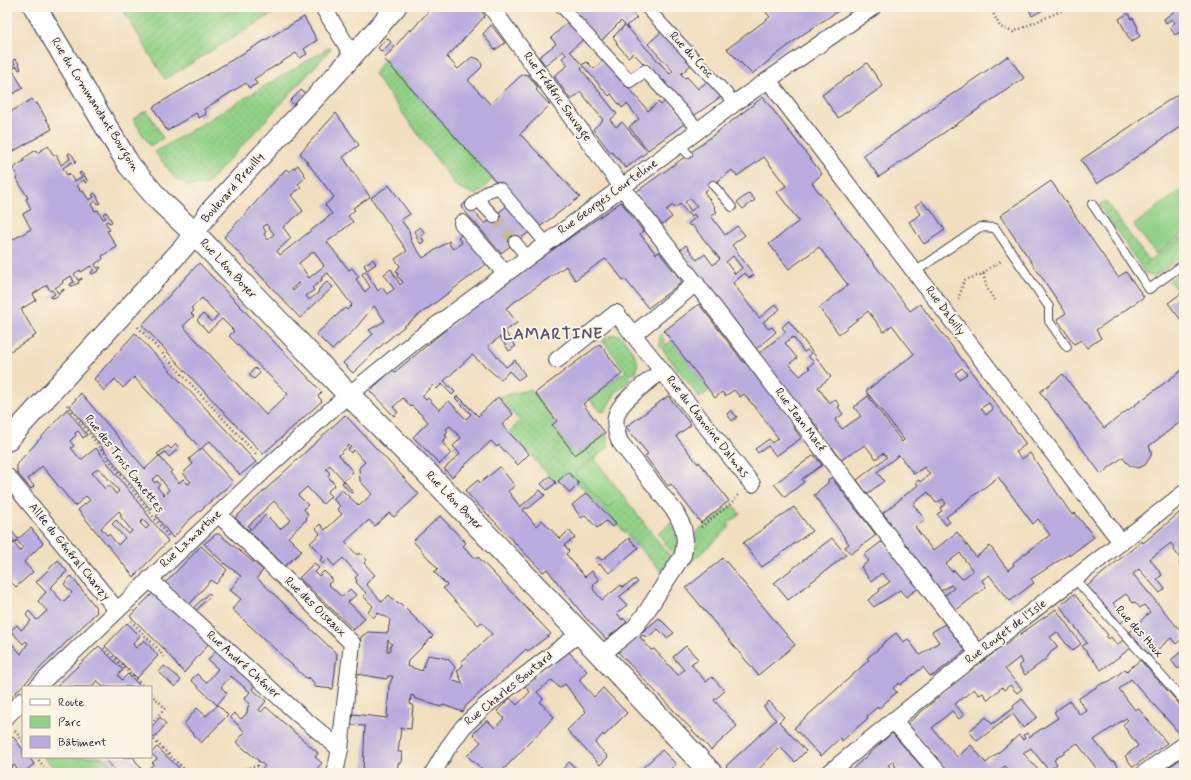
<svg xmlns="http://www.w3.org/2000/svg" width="1191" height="780" viewBox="0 0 1191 780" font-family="Mynerve,sans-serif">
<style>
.grass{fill:url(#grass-dots);stroke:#5a7a61}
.park{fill:#92d187;stroke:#5a7a61}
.garden{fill:url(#garden-furrows);stroke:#5a7a61}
.building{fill:#b9acde;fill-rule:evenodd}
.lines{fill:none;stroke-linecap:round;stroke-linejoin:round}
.pedestrian-tunnel{stroke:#c8b9a5;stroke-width:12;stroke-dasharray:12 6;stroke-linecap:butt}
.service-casing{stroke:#413e4f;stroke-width:10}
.pedestrian-casing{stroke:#413e4f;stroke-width:14}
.minor-casing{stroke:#413e4f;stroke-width:18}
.tertiary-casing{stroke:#413e4f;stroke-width:22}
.primary-casing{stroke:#413e4f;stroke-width:24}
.path{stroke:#413e4f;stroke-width:2.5;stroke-dasharray:1 3;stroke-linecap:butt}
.service{stroke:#fff;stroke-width:8}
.pedestrian{stroke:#fff;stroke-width:12}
.minor{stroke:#fff;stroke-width:16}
.tertiary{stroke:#fff;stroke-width:20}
.primary{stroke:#fff;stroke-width:22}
.labels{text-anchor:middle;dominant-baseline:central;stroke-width:4;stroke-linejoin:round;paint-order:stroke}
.street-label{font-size:12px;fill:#22223b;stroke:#fcf5e5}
.district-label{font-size:16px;font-weight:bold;letter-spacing:1px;fill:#575274;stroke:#fcf5e5}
</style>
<defs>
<pattern id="grass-dots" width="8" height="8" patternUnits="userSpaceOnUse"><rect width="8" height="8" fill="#92d187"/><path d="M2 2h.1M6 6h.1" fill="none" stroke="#7eb375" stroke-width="1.8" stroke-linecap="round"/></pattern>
<pattern id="garden-furrows" width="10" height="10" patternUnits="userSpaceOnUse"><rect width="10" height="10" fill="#92d187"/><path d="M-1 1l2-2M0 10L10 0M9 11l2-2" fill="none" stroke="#7eb375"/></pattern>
</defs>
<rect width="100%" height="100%" fill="#fcf5e5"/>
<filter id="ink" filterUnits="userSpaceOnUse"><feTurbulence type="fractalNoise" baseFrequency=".025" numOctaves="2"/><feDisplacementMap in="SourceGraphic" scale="8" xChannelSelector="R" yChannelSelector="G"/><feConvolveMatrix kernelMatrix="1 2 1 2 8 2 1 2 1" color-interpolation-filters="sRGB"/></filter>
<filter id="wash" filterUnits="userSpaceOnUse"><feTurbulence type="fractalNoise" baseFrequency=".012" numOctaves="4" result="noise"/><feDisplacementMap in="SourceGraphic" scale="16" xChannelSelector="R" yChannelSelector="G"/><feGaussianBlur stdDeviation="0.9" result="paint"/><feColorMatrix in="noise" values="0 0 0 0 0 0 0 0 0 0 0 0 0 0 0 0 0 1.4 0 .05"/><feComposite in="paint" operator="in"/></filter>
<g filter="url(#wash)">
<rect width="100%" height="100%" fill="#f1dfc0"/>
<g class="grass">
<path d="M330,47L331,49L206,185L188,186L175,178L155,152Z"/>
<path d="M384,59L493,179L476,195L456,186L374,74Z"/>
<path d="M147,110L163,138L150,146L133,119Z"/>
<path d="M661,333L666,345L672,341L709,390L700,398L660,346L659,336Z"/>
<path d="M612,335C614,335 617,334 619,335C624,337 636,356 637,361C638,365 637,369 636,374H629L630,381L616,392L605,411L601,412L589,399L626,371L602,340Z"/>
<path d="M531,389L555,422L552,425L575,455L606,432L609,447L576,473L607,508L623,496L670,556L662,572L568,473L556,483L509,432L520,421L498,397Z"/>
<path d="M733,505L740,514L728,524L730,527L684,569L693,551L696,532Z"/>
</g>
<g class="park">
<path d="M1184,188V233L1156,254L1134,225Z"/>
<path d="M594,458L623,496L607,508L575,473Z"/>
<path d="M43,757H103L116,773H59Z"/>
</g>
<g class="garden">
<path d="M121,7H284L165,79Z"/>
<path d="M1105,201L1149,261L1184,236V254L1154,277L1145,273L1099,205Z"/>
<path d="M1184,270V279L1174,287L1169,281Z"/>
<path d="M671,523C677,533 681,545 674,555L658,533Z"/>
</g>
<g id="blocks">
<g class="building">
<path d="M432,7H478L485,16L447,57L458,69L472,57L479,59L482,65L481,68L468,80L490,104L523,74L528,75L538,88L536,90L550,105L520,134L580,197L538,228L384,59L410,29L411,31Z"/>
<path d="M570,7H596L597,9L599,7H627L637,18L626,26L670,74L673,71L648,44L663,30L693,63L681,74L685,78L687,77L698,89L709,80L722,96L692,117L664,86L667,84L664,80L661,83L646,64L645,65L633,53L628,57L616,43L617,42L613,37L625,25L621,21L601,41Z"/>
<path d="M765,7H844L802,35L752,74L727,49L770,17L763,8Z"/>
<path d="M1028,7H1048L1032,16Z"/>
<path d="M1180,7H1184V36L1181,31L1175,35L1170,27L1175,23L1172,19L1166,23L1164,19Z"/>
<path d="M1128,13L1131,19L1133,18L1138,28L1137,29L1140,36L1131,42L1119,19Z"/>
<path d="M304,17L317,40L304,49L307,54L300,58L296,53L254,79L257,84L249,88L246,83L204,109L206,114L199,118L196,113L167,131L153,107Z"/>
<path d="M570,20L586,37L570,51L582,65L587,62L594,69L605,59L648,111L658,102L661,105L667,100L688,121L648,150L629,127L639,119L627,104L622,108L611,94L609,96L583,66L581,69L617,114L610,120L616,127L622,122L647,152L626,168L613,153L610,152L593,129L603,120L581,92L571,100L554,76L568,65L562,58L566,55L563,51L545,65L539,57L556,44L551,38Z"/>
<path d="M491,25L505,43L495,50L483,34Z"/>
<path d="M387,38L391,42L382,52L378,48Z"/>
<path d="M1008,56L1024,78L879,177L863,155Z"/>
<path d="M15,59L18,62L21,69L19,70L17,66L12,69L23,88L7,97V60L11,66L15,64L13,60Z"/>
<path d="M867,63L883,86L838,118L822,95Z"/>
<path d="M301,90L306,94L295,106L290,101Z"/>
<path d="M1184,90V124L1097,184L1081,160Z"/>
<path d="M763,97L822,174L812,183L910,311L920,304L1026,444L1016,452L1022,459L1030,453L1072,515L1075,513L1094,537L1069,556V554L1031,579L1034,583L1010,601L989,575L982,580L986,587L955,611L944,596L954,588L951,585L939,592L889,525L891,523L883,513L918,485L916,482L919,480L920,482L930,474L924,467L914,474L899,455L877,472L884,481L867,494L857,480L887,457L883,453L876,459L865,445L841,460L832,447L830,449L817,431L820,430L809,417L808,418L759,353L786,332L782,327L789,321L831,377L818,387L829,403L835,399L840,406L838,407L843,414L835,420L842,429L861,416L854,407L868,396L902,442L904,440L866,391L914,354L892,325L884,332L868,311L839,334L819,308L848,285L819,247L789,269L769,244L799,221L777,192L786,186L764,157L737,176L732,170L704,192L715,207L714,208L717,212L711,216L725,235L737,226L745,235L732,245L754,275L749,278L745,273L733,283L759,318L776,304L780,309L763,322L768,329L772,327L776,332L756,349L680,250L686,245L697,260L705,254L713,265L720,259L692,225L690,226L688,224L696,217L694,214L691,217L680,204L675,208L673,205L666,210L672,217L663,224V223L661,224L636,192L686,156ZM690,198L697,206L691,211L685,202ZM733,256L742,268L735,274L726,262ZM793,337L804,352L807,350L811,353L808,356L814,362L808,367L810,368L800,376L789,364L797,358L785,343ZM962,368L967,374L959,379L955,373ZM989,403L993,409L986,415L981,408ZM998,477L1033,524L1038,519L1050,535L1013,563L1014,565L1008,570L990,546L976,557L957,532L933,551L915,527L925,520L913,504L928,492L936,503L943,499L946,504L940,508L942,511L937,514L946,525L950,522L946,517ZM960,553L973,571L962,579L954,570L952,572L946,564Z"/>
<path d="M32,99L35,104L37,103L52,129L7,155V114Z"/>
<path d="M336,113L359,145L343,157L370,197L353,208L355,210L348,216L353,222L327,242L349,270L352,268L359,277L356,279L365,292L370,287L362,274L366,271L378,291L382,287L387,294L394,289L384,274L391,269L400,285L403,282L397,276L398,274L396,271L400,266L395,259L407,251L371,198L389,185L410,214L401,220L409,231L411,241L423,258L449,241L450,243L449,244L453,249L462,243L458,238L462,234L488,263L407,324L382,345L353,373L343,363L373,334L369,330L385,321L374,306L354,330L332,350L316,334L345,308L347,310L352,305L328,273L322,277L321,281L312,288L314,290L306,296L309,300L318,293L319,289L327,282L333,287L300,318L224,237L286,169L289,172L298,165L306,177L298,184L301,188L291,195L303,211L283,227L291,238L277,251L280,255L332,214L325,205L334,197L300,153ZM266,224L274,234L268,240L264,234L266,232L263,227ZM314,251L324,266L309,278L299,263ZM298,283L300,285L293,291L292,289Z"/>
<path d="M48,146L54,156L56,154L61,165L70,159L68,154L70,153L73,156L76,162L74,164L72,162L63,168L67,175L69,173L74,181L82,177L79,173L81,172L83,175H84L88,182L85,183L84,180L77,185L81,192L83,191L89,200L94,197L92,195L94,193L97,196L100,203L98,204L96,201L91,204L95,211L98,210L103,219L106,218L103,214L106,212L110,218L112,222L109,223L108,221L105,222L110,230L107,231L117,247L102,256L103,259L95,264L97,268L100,267L101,268L98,270L99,271L92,274L91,272L94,270L91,266L81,272L80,270L74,274L78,280L82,278V279L78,281L79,283L71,286L70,284L74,282L71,276L62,281L63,283L55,288L58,293L64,289V290L56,297L51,298L50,297L55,294L52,290L50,291L47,285L33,294L36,300L21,309L36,335L7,353V243L31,229L23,214L31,209L26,199L28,198L16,178L18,177L13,168L24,161V158L36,150L37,153Z"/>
<path d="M1051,181L1118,277L1126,272L1144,297L1096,330L1101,338L1087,348L1081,340L1074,344L1057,319L1066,313L1000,216Z"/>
<path d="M749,193L755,200L743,209L737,202Z"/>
<path d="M922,201L928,209L930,208L945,230L924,244L909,222L921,214L915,206Z"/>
<path d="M466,202L485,224L509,204L532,230L501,253L461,207Z"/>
<path d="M621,202L643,231L640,234L656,254L659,252L682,282L648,308L625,279L623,280L609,262L605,259L575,280L566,266L506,308L517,323L505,331L510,340L516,346L509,351L500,337L488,346L506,367L515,360L525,375L518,380L509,371L501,380L472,355L444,381L455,392L452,395L442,384L437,389L433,385L422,396L426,400L428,398L439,410L449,401L466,419L471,414L455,398L458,396L478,416L498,397L513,414L502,425L529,454L518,465L499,445L497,447L491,441L452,477L444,469L460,454L453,446L461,438L450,426L446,429L448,432L445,435L447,437L442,442L451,453L440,464L413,437L428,422L420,413H419L412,406L411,407L403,398L393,407L398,412L394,416L370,391L392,370L395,372L485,297Z"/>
<path d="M420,227L425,233L421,236L424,241L421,244L416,237L418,236L414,231Z"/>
<path d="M373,259L376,264L367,270L364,265Z"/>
<path d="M199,263L322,392L318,396L322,401L263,454L142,325ZM202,298L218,315L212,322L203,314L197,320L208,332L222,319L234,331L229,336L288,394L266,415L183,326L194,316L191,314L194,311L191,308Z"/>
<path d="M1184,291V324L1168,303Z"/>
<path d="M699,304L744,363L749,360L796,425L793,427L801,438L776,456L768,446L758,453L755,449L769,439L772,443L778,438L753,404H752L744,394L740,397L734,390L725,396L722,392L715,398L664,331Z"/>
<path d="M135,333L256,462L240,475L210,441L205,445L202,448L233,482L187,522L173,538L156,516L165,508L156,502L151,495L149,496L155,504L150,509L70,406L81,393L145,469L159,456L172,471L170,473L179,483L183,479L188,484L191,482L183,473L193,464L189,459L201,449L134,377L123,388L115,379L104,391L94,379ZM158,475L169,490L164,495L157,487L160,485L157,481L155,483L152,480Z"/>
<path d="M600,344L622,374L583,404L605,433L575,455L552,425L557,421L535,393Z"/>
<path d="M255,368L260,373L254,379L249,375Z"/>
<path d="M1182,370L1184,373V419L1149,446L1151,451V456L1145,465L1138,468L1131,466L1126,462L1123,457L1101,474L1040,392L1063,374L1104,428Z"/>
<path d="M668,396L691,425L676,436L698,464L699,462L729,501L701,523L671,484L668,486L645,456L648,454L626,427Z"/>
<path d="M67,409L87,435L83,438L78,431L75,433L76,435L70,441L74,446L71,448L81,460L96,448L168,541L134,577L78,510L90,500L86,496L75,506L42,466L28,479L34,486L31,489L17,473V464ZM99,468L119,491L116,494L109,485L105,489L92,473ZM119,511L122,515L120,516L132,531L129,534L116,520L112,524L125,538L118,545L109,534L107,535L101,528ZM143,520L149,526L146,529L140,523Z"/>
<path d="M731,410L737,417L732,421L727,414Z"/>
<path d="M345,415L419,494L394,517L389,513L375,526L369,520L345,542L357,555L360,553L367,560L364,563L375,575L366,584L382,602L389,595L398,604L400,603L433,636L408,661L407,666L422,671L428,655L439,657L448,659L455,667L451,680L463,684L457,671L463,665L461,662L492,634L482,622L478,625L443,588L447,585L434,572L438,569L413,541L440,516L466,543L463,546L476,559L478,557L551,634L528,651L526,649L466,706L463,712L443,705L441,707L414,698V696L411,695L410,704L413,705L411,729L401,728L398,752H402L401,763H398L397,773H363L365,726L351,725L353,714L387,718L389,686L393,676H388L387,679L357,674L361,637L368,632L388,633L390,619L378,613L373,618L368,612L373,606L363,596L366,593L356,582L357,580L355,578L358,575L343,558L334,566L328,559L323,564L320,560L323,557L310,543L320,534L316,528L320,524L325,530L342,514L337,509L340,506L333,499L342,490L359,506L372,494L360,481L359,468L365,462L354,450L351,453L348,449L351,447L349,445L339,455L353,472L344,481L330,465L326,469L330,473L328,476L335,485L327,492L331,496L323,504L307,487L298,495L308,505L304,509L308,515L306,517L307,519L288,537L302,551L285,566L249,531L266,515L280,529L291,520L274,501L248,526L250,528L248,530L235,518ZM388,640L392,644L390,647V651H387Z"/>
<path d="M176,444L179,448L169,457L165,452L159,456L157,454L168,446L171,449Z"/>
<path d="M814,455L822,465L802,479L804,482L785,497L774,484Z"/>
<path d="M500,467L515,486L508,491L520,507L540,490L545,495L529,508H525L523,510L536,526L542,520L560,539L569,530L575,538L564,545L569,551L566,554L585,577L592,571L599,580L594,584L593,589L602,600L621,585L622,587L630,583L635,579L638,582L619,597L627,605L617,613L622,620L623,618L627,622L606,639L588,620V621L547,569L543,572L465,491L478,480L480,483Z"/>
<path d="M568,472L579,484L570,493L558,481Z"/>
<path d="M550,476L556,483L547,490L541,484Z"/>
<path d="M832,478L876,535L851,554L845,547L849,544L814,495L818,492V491L828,483V479Z"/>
<path d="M344,481L353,492L351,493L342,483Z"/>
<path d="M587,493L616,524L612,527L606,521L597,528L585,515L581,518L572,505Z"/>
<path d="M794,507L812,531L762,567L743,543Z"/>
<path d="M1184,509V571L1179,563L1182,561L1174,550L1175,549L1171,543L1150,559L1162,575L1157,579L1165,589L1160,593L1139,569L1133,574L1184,635V637L1176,644L1171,638L1150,656L1129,632L1150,612L1144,605L1140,608L1135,602L1133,603L1126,594L1113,603L1126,618L1121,623L1087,586L1142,541L1143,543Z"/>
<path d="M7,525L18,539L31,528L43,543L24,562L33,572L16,587L7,578V549L14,543L20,551L23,548L17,540L14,543L7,534Z"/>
<path d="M216,534H219L263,570L257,578L337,654L333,689L314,687V683L309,677L307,679L232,609L241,599L230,590L241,576L225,564L204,544Z"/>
<path d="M629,538L638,548L609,573L600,564L599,565L595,560L598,557L602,560Z"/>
<path d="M832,538L846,555L788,600L774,583Z"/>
<path d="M881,542L882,543L883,542L919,588L906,597L900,590L874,607L868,600L880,591L879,589L890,582L882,573L871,582L861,567L869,561L864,555Z"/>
<path d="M201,546L227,570L216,584L211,580L189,605L165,583Z"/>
<path d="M723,558L795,645L758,675L686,588Z"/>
<path d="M58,560L67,571L50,588L63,602L72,593L64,584L71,576L95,606L97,612L7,701V638L21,654L28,643L26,641L23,644L11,631L7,634V625L11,630L17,625L21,630L31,621L26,615L29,611L37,620L47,611L38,601L46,592L36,582Z"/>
<path d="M314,563L319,568L315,572L319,576L324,571L333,580L328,584L342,597L350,589L356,595L348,602L365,618L354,630L299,578Z"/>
<path d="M153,593L210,642L184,673L163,648L130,616Z"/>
<path d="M209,593L211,595L196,611L193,608Z"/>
<path d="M1074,594L1108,635L1106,637L1108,639L1111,637L1117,645L1123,640L1131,648L1101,670L1082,646L1087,643L1060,606Z"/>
<path d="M1056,609L1081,644L1072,651L1057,632L1050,637L1058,647L1051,652L1046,659L1025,675L1019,666L1023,663L1020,657L1005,669L1022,689L1017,693L1010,685L1004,690L1002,687L988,700L983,693L979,695L974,689L955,704L964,715L959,719L952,711L932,728L957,757L971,745L986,763L1019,735L1023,740L1025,738L1023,735L1027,733L1029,737L1058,718L1054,712L1070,701L1080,715L1087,711L1078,699L1101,684L1110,681L1125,669L1127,671L1140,660L1184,709V731L1180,734L1131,679L1119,689L1135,710L1138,708L1167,743L1133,767L1125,756L1138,746L1123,725L1128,720L1126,718L1094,740L1112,762L1114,761L1123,773H1100L1077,743L1054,760L1057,764L1049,771L1031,748L1023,753L1041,773H1012L1005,766L996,773H950L907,724L940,696L939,694L974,667Z"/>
<path d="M659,618L674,633L667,638L658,629L648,637L642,635L640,637L651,650L654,649L678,675L684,670L673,657L686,646L698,659L691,664L706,682L712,677L725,691L714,700L737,726L711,750L618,652Z"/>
<path d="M127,623L140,636L133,644L136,648L144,640L156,653L158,656L137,678L105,646Z"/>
<path d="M945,624L966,650L934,675L930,676L923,667L900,685L899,683L893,688L897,692L878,709L877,707L867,716L868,718L842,741L840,738L821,756L794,728L869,660L867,658L882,646L881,645L896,633L903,642L908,639L920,655L939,642L932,632Z"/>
<path d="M99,646L123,670L118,675L122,680L128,674L141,687H103L97,680L92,687H56Z"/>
<path d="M218,648L256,684L252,689L266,701L259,710L261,712L266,707L318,753L315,757L322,763L313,773H259L265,766L236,742L245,732L230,717L234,713L241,719L247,713L248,706L250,704L244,699L250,692L231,676L221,687L227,693L217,705L191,680L197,674L206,683L218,669L208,660Z"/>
<path d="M568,651L587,671L579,680L594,697L603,688L627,713L604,736L603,734L595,743L608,757L600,765L567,730L586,712L565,684L559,688L552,680L537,692L543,699L540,702L554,717L500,773H487L467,756L481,742L473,734L487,720L495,728L504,718L497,711L510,698L517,705L530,692L524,685Z"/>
<path d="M1182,651L1184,653V669L1182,666L1178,669L1171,660Z"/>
<path d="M164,666L171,671L181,680L175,687L159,672Z"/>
<path d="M1022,699L1037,717L1023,728L1013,714L977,741L969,731L986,717L992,724L1014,708L1013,706Z"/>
<path d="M769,701L784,717L779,722L806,751L795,762L780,747L755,773H733L726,766L776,720L764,707Z"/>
<path d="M218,705L228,715L201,743L184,724L197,708L206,716Z"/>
<path d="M160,717L166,724L154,738L151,735V728Z"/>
<path d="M892,733L927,773H908L904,769L897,771L893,761L888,765L891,768L885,773H848Z"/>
<path d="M13,736L23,750V757H29L34,764L23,773H20L14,765L7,771V741Z"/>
<path d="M157,747L179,768L173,773H143L154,764L152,763L157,759L151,753Z"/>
<path d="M662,750L676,764L666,773H639L638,772Z"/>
<path d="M105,757H133L142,770L139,773H118L104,758Z"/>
<path d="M1182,758L1184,761V773H1160Z"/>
<path d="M569,762L581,773H559Z"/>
</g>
</g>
</g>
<g filter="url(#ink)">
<use href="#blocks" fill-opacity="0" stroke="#413e4f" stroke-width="1"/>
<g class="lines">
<path class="pedestrian-tunnel" d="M494,217L515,242"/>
<g class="service-casing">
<g id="service">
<path d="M680,145L688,154"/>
<path d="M713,185L732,207"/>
<path d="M1092,204L1149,289L1184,264"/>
<path d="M915,272L980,227L995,228L1049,307V321L1067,347"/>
<path d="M1075,579L1184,701"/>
</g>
</g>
<g class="pedestrian-casing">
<g id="pedestrian">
<path d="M562,7L630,81L645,71L699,130"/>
<path d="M646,7L735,103"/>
<path d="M478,200L494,217"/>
<path d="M472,205L488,191L497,188L500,189L546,243"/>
<path d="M515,242L527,257"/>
</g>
</g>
<g class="minor-casing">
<g id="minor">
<path d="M323,7L353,56"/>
<path d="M491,7L622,187L978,653"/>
<path d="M768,80L1121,542"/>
<path d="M462,223L505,273"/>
<path d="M633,335L696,283"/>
<path d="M557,360L616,313L752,484"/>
<path d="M7,476L117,610"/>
<path d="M218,514L352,643L340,749L335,773"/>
<path d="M149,579L298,714L340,749"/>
<path d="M601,655L634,628L645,614L683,555L685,541L683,527L676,513L620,442C617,434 614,426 616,417C618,402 650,380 662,371"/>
<path d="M37,687L268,467L334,407L414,342L735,103L873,7"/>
<path d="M7,716L23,700"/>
<path d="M893,720L939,773"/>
<path d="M433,773L447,749L463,727L485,706L580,633"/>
<path d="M829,773C945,677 1066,586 1184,493"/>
<path d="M1144,773L1184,745"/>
</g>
</g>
<g class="tertiary-casing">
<path id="tertiary" d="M7,441L184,247L211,210L234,185L335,76L396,7"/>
</g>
<g class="primary-casing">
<path id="primary" d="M35,7L129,165L159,200L194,233L349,395L438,484L601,655L711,773"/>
</g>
<g class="path">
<path d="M990,7L1000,27L1013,32L1070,7"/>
<path d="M983,274L988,290L995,301"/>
<path d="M958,299L961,291L962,285L965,280L983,274L987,270L1001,261"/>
<path d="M138,327L256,454"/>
<path d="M67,405L169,537"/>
<path d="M701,527L733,502L738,495"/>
<path d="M131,621L159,650L164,658"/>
<path d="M104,648L144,687"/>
<path d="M7,682L12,688"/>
<path d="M151,694L165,708L151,724"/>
<path d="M15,731L23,741"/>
<path d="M151,737L188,773"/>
<path d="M36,757L49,773"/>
<path d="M234,773L242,769L258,766"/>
<path d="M255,773L257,770L259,760"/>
</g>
<use href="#service" class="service"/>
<use href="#pedestrian" class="pedestrian"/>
<use href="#minor" class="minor"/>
<use href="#tertiary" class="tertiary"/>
<use href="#primary" class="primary"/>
</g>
</g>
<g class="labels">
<g class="street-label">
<text transform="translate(691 55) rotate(47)">Rue du Croc</text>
<text transform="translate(557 97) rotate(54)">Rue Frédéric Sauvage</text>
<text transform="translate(95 105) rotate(58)">Rue du Commandant Bourgoin</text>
<text transform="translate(233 188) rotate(-49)">Boulevard Preuilly</text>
<text transform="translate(608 197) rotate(-36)">Rue Georges Courteline</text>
<text transform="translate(228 269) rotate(47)">Rue Léon Boyer</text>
<text transform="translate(945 311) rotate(53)">Rue Dabilly</text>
<text transform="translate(800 420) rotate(53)">Rue Jean Macé</text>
<text transform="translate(707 427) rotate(52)">Rue du Chanoine Dalmas</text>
<text transform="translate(124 464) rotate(52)">Rue des Trois Canettes</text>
<text transform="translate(454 501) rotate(46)">Rue Léon Boyer</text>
<text transform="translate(191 539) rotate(-43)">Rue Lamartine</text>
<text transform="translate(69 552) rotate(51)">Allée du Général Chanzy</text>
<text transform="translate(315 607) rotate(44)">Rue des Oiseaux</text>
<text transform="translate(1006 632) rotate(-37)">Rue Rouget de l'Isle</text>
<text transform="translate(1139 632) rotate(48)">Rue des Houx</text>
<text transform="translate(243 665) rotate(42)">Rue André Chénier</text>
<text transform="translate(509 689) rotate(-39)">Rue Charles Boutard</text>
</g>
<g class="district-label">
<text x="553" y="334">LAMARTINE</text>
</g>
</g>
<rect width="1191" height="780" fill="none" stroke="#fcf5e5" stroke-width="24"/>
<rect x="22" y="686" width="130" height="72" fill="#fcf5e5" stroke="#a5a1a1"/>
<rect x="30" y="699" width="20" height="6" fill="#ffffff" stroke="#a5a1a1"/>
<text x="58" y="706" font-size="12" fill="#22223b">Route</text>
<rect x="30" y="716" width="20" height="12" fill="#92d187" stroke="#a5a1a1"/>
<text x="58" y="726" font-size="12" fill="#22223b">Parc</text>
<rect x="30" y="736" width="20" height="12" fill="#b9acde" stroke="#a5a1a1"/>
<text x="58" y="746" font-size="12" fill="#22223b">Bâtiment</text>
</svg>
